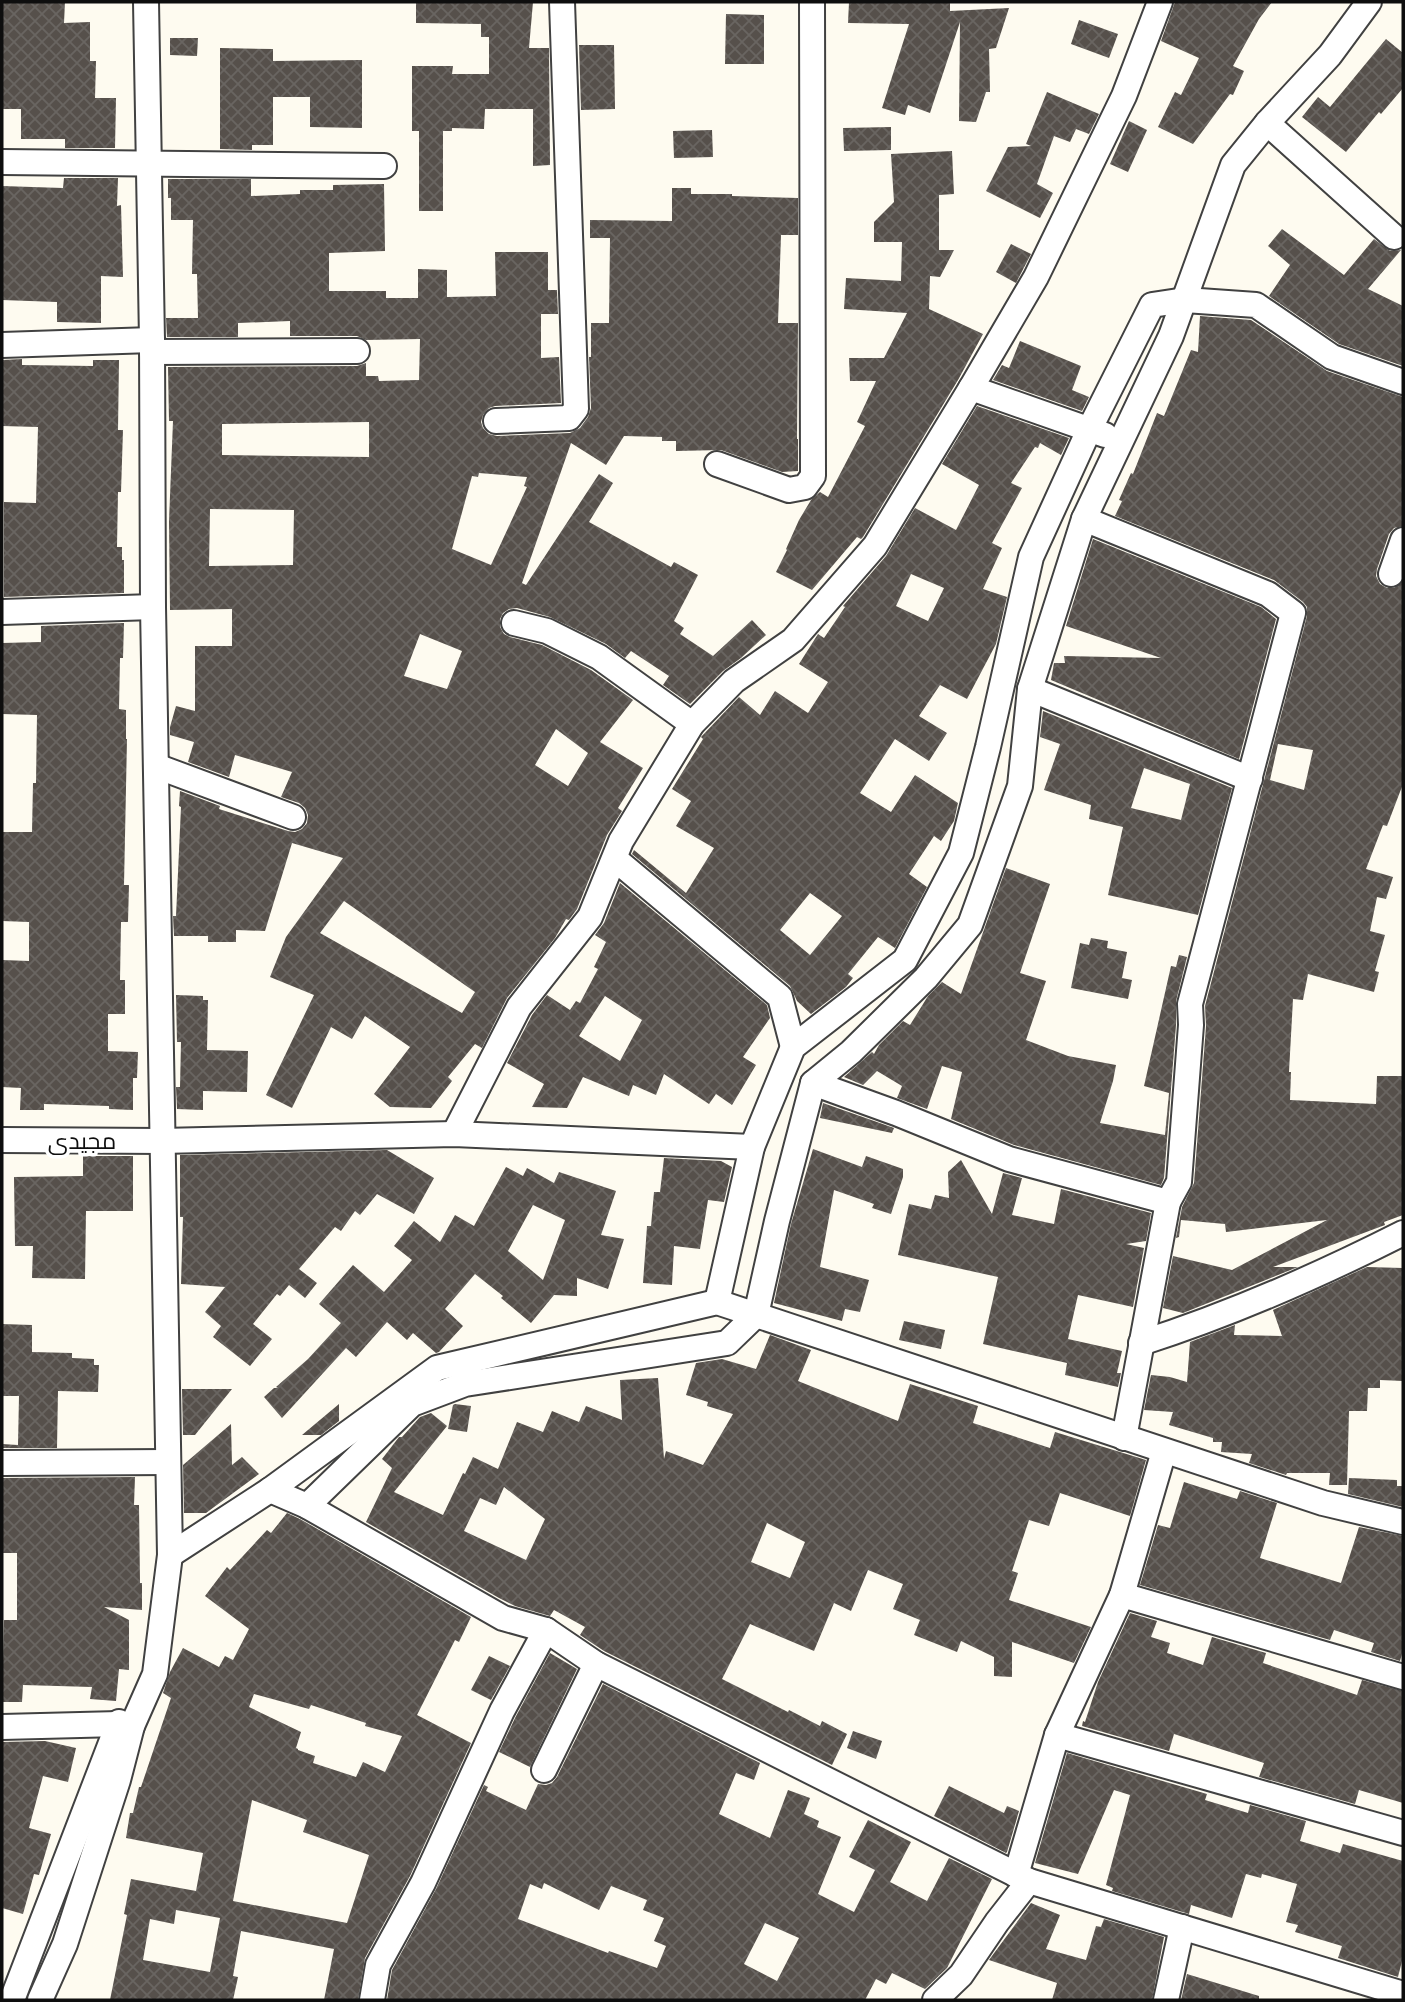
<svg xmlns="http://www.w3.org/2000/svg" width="1405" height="2002" viewBox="0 0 1405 2002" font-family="'PT Serif',Cairo,serif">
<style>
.building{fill:url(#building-cross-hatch);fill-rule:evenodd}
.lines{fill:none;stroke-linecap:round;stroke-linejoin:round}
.minor-casing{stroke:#414141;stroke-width:28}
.minor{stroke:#fff;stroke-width:24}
.labels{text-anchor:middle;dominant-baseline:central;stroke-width:7;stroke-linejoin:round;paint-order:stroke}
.street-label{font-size:23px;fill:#0e0e0e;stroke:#fff}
</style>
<defs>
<pattern id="building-cross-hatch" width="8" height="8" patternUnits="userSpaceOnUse" patternTransform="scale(1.75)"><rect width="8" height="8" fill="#56504b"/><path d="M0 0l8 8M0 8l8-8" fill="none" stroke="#696561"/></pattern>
</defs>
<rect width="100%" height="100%" fill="#fefbf0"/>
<g class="building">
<path d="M2,2H65L64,23L90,22V61H96L95,98H116L115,148H65V139H21V109H2Z"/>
<path d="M416,2H533L529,48H549L550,165L533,166V109H485L484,129L452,128V131H443V211H419V131H412V66H453L452,74H489V37H481V24L416,23Z"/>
<path d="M849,2H950V11L1009,8L996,48L989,49L990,92H986L976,122L959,121L960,22L930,113L908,105L905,115L882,108L909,24L848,23Z"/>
<path d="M1175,2H1272L1259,19L1233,66L1244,71L1233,95L1230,94L1193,144L1158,127L1175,92L1181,95L1199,58L1161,41Z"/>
<path d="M726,14L764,15V64H725Z"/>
<path d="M1079,20L1118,34L1109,58L1071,44Z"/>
<path d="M170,38H198L197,56L170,55Z"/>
<path d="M1386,39L1403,53V88L1381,114L1379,112L1346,152L1302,117L1318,97L1330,107Z"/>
<path d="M579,45H614L615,109L581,110Z"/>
<path d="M220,48L273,49V61L362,60V128L310,127V97H273V145H252V150L220,149Z"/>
<path d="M1047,92L1099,114L1089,134L1076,129L1070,142L1054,136L1037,184L1053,193L1040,218L986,191L1008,147L1031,146L1026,144Z"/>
<path d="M1129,121L1147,130L1128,172L1110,164Z"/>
<path d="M891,127V150L844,151L843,128Z"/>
<path d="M712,130L713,157L674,158L673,131Z"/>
<path d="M952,151L954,194L939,195V250H954L940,277L930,276L929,309L983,334L958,380L863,537L861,539L857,537L812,590L776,572L787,550L786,549L799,520L811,500L820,492L828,497L865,426L857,422L876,381H850L849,358H884L907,313L844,309L846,278L901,281L902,242H874V222L894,202L891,154Z"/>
<path d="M64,178H118L117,206L121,205L123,277L101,276V323L57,322V302L2,300V186L63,188Z"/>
<path d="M168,179H251V196L300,194V190H333V185L384,184L385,251L329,253V291H386V298H418V269L447,270V297L496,296L495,252H548V290H557L558,314H541V358L559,357L561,403L495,406L489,408L483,415L481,422L483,428L489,434L497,436L570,433L580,428L588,417L591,408L589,357H591V323H609L610,238H590V220L672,221V188H691V194H732V196L798,198V235H781L778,323H798L797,439H798V471L782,472L721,450L676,451V441H662V437L624,436L606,465L571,443L522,583L526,585L599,474L613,483L589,522L671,567L674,562L698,575L674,621L684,628L680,634L713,656L752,620L766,635L741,658L723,671L690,704L663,685L669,676L631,651L625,658L606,644L550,617L517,608L509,609L503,613L500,619V627L504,634L510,637L542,645L591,670L633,700L600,742L643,768L618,808L622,811L607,835L577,909L569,920L566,919L555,938L507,998L482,1048L475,1044L448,1077L452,1081L431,1108L390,1107L374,1094L410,1047L365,1016L352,1039L331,1027L292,1108L266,1095L314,995L270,977L286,937L343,858L292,843L265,931L236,930V942H208V936H174L173,916H176L181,807L179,806L180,791L220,806L219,809L288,831L295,832L302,829L307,823L308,815L305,808L299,803L281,797L292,772L235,755L229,777L188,762L194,742L170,735V727L176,706L195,711V646H232V609L170,610L169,521L173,421H169L168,367L357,366L366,363V376H378L379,381L419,380L420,339L366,340L357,336H290V321L238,323V337H167L166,318H198L197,274H192L193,220H171V198H168ZM369,422V457L222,455V424ZM479,473L527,477L524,486L527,487L491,565L452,549L472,476L478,477ZM210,509L294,510L293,565L209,566ZM420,634L462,651L447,689L404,676ZM556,729L588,753L568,786L535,765ZM344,901L475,992L462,1013L320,933Z"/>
<path d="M1282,229L1344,275L1374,239L1390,251L1401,250L1368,289L1403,306V366L1339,344L1269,296L1290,265L1268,246Z"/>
<path d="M1011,244L1031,254L1016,283L996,272Z"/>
<path d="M1200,316L1251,320L1327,371L1403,397V526L1394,528L1389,534L1377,569L1376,576L1380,584L1387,588H1394L1403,582V784L1387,826L1383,825L1366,869L1393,877L1386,899L1377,897L1370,931L1385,935L1375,971L1379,972L1374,992L1308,974L1303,1000L1293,999L1289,1072H1291L1290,1100L1376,1104L1377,1076H1403V1215L1384,1222L1385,1225L1273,1267H1298L1183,1313L1163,1308L1173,1256L1232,1270L1327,1220L1226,1232L1225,1224L1181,1220L1179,1237L1176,1238L1182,1207L1194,1183L1206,1026L1205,1006L1307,616V607L1303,602L1274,580L1115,516L1122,501L1119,500L1131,473L1133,474L1157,413L1164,416L1191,350L1198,352ZM1278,744L1313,750L1304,790L1270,780Z"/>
<path d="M1020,341L1081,366L1072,390L1089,397L1082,411L993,380L1002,365L1009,368Z"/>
<path d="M22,359V365L93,366V360H119L118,430H123L121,492H118L117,547H122V560H124V593L4,597V502L36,503L38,427L2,426V360Z"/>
<path d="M977,406L1069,438L1061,455L1040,443L1038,448L1035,447L1011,483L1022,488L992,543L1002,548L983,589L1007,597L996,644L967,699L940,685L919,716L947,733L929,761L895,739L860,793L891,812L915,775L958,803L954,821L941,841L934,836L909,874L927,887L895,948L878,937L848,974L853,978L846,987L811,1014L797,1001L790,986L632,854L634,850L686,893L714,848L676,826L691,801L672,789L703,739L701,737L739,697L760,715L775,691L808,713L828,682L799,664L818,634L824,638L845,607L843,606L886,556L915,508L956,530L979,485L942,464ZM911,574L944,588L928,621L896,606ZM810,893L842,916L810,955L780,930Z"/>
<path d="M1093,539L1261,607L1276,619L1239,759L1051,680L1054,663H1065L1064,656L1161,658L1066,626Z"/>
<path d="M124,623L123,658H120L119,709L126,710V739H127L124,885H129L128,922H121L120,980H125V1014H108V1051L138,1052L137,1078H133V1110L109,1109V1106L44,1104V1110H20L21,1088L2,1087V960L29,961V922L2,921V832H32L33,783H36L37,715L2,714V643L41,642V626Z"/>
<path d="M1043,711L1232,788L1198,915L1108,895L1123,827L1089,819L1091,805L1044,790L1060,744L1040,737ZM1144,768L1190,784L1181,820L1131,808Z"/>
<path d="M1006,868L1050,884L1020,973L1046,981L1026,1040L1068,1056L1116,1065L1113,1081L1100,1123L1165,1135L1169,1093L1144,1086L1171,966L1176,967L1179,955L1187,957L1176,1001V1025L1164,1178L1161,1185L1014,1145L951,1119L962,1072L942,1066L927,1109L897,1098L902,1086L877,1071L863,1085L844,1077L872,1052L874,1054L879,1045L903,1021L910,1025L928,996L942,982L961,994Z"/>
<path d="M620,883L767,1005L770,1018L743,1057L756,1065L732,1105L716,1094L709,1104L664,1074L656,1095L633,1085L629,1096L583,1077L567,1108L532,1107L544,1084L507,1063L532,1015L547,995L570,1010L576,1001L580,1003L598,969L594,967L606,942L595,935L604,923ZM605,996L642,1020L620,1061L579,1036Z"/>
<path d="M1091,938L1108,941L1107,948L1127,952L1122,978L1132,980L1128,999L1071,988L1080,943L1089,945Z"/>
<path d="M176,995L203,996V1000H208L207,1050L248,1051L247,1092L203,1091V1110L177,1109L176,1087H180L181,1042H177Z"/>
<path d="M823,1103L894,1128L892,1133L820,1118Z"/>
<path d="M813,1149L862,1167L866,1156L903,1169V1177L891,1214L872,1208L874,1204L834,1190L820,1267L869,1280L860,1312L845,1309L842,1321L774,1303L791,1224Z"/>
<path d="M387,1150L434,1178L414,1214L377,1194L360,1215L355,1211L341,1231L335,1227L299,1269L317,1283L305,1298L289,1285L280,1296L277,1294L253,1324L272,1339L250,1366L213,1337L221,1326L205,1312L225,1287L181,1284L183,1217H180V1155Z"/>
<path d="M83,1156H133V1211H86L85,1279L32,1278L33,1246H15L14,1177L83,1176Z"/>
<path d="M664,1158L721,1161L732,1167L724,1202L708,1200L700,1249L674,1246L672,1285L643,1283L647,1226H651L654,1192H660Z"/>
<path d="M961,1160L992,1214L1003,1173L1022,1178L1012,1215L1054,1224L1061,1189L1151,1213L1146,1241L1126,1244L1144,1248L1133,1307L1078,1295L1068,1339L1122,1351L1117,1373H1121L1118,1387L1065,1375L1067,1363L983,1344L998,1277L898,1255L909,1204L931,1209L935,1195L949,1198L948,1172Z"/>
<path d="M506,1167L523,1176L527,1168L554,1183L559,1172L616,1191L601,1235L624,1239L608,1289L577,1278V1296L554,1295L531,1323L501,1298L503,1296L475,1274L445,1309L463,1326L439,1352L436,1353L413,1333L407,1340L387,1322L356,1357L346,1348L282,1418L264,1397L274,1388H278L276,1387L308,1359L341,1323L319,1304L353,1265L384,1292L412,1260L394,1246L414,1221L440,1242L455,1215L474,1226ZM533,1205L565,1220L543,1280L508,1251Z"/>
<path d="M1367,1267L1403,1268V1381L1380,1380V1388H1368L1367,1411H1349L1347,1485H1329L1330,1473H1287L1286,1475L1249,1463L1252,1454L1221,1452L1222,1442H1213V1438L1169,1425L1173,1412L1144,1410L1151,1375L1170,1377L1187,1382L1190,1342L1235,1325L1234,1335L1282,1336L1273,1310Z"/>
<path d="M904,1321L945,1330L941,1349L899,1340Z"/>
<path d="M2,1324L32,1325V1352L72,1353V1358L94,1359V1365H99L98,1392L58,1391L57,1448H2V1444L18,1445L19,1396H2Z"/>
<path d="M770,1335L811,1350L798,1381L898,1421L910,1384L978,1406L973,1423L1050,1448L1055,1432L1146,1460L1130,1516L1060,1493L1049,1526L1029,1520L1012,1571L1018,1573L1009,1600L1091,1627L1074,1663L1012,1642V1677L994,1676V1657L961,1641L957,1652L914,1635L920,1620L893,1609L903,1584L868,1570L851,1611L834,1603L814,1651L750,1624L722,1679L788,1712L789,1710L820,1726L822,1721L847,1734L832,1765L604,1651L580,1635L585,1627L554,1610L550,1616L515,1606L499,1598L366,1522L392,1468L382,1459L399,1437H402L420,1417L431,1413L447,1426L394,1492L443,1515L463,1473L465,1474L473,1457L498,1469L517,1422L543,1432L552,1411L579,1422L586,1406L622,1420L620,1380L658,1378L664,1459L666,1451L703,1465L733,1414L707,1406L708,1402L686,1395L696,1363L722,1359L756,1369ZM504,1487L545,1519L526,1560L464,1531L480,1498L496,1505ZM767,1523L805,1542L790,1578L751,1562Z"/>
<path d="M182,1389H232L195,1435H183Z"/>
<path d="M339,1404V1421L321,1435H302Z"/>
<path d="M455,1404L471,1406L467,1432L448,1429L453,1405Z"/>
<path d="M231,1424L232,1465L242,1457L259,1474L206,1513H184L183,1465Z"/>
<path d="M135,1477L134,1505H139L140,1583H142V1610L104,1607L129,1620V1670L119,1669L116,1701L90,1699L92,1687L23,1685L22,1702H2L4,1620H17V1553H2V1478Z"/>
<path d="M1349,1478L1397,1480V1486H1403V1507L1348,1494Z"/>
<path d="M1184,1482L1237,1499L1240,1491L1277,1503L1260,1558L1341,1583L1359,1527L1403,1536V1650L1400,1661L1371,1652L1374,1643L1334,1630L1330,1640L1140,1585L1158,1525L1170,1528Z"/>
<path d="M287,1513L300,1519L471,1617L459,1642L455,1640L417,1715L471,1743L410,1876L365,1958L358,2000H324L334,1949L241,1931L233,1976L238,1977L233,2000H110L127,1915L124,1914L131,1879L196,1891L203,1853L126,1838L130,1813H133L139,1787H141L171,1698L163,1693L170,1672L183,1648L219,1667L225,1656L233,1660L249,1629L205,1596L227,1567L230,1570L267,1530L271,1533ZM254,1694L309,1709L311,1705L366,1723L365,1726L402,1736L385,1772L363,1762L356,1777L313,1763L315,1756L298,1750V1749L296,1748L301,1732L249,1707ZM252,1800L307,1820L303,1832L369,1855L347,1923L233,1901ZM176,1910L220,1918L210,1972L143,1960L150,1919L174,1924Z"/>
<path d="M1130,1613L1157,1621L1151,1637L1170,1643L1167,1653L1203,1665L1212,1637L1266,1653L1263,1663L1357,1695L1362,1680L1403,1691V1803L1359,1790L1355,1804L1259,1777L1264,1763L1174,1734L1169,1751L1082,1726L1083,1721L1085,1722L1098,1682Z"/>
<path d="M550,1653L577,1669L530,1767L499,1752L515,1718Z"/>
<path d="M489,1656L510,1666L491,1700L471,1690Z"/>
<path d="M603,1684L760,1763L754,1780L736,1773L719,1814L770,1838L788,1790L810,1798L804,1814L819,1821L817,1827L841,1837L818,1894L854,1912L875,1870L849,1857L868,1820L911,1842L890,1882L927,1901L949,1858L992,1879L947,1968L925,1989L892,1973L886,1984L876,1979L865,2000H387L392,1970L436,1889L484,1785L488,1787L486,1791L526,1810L538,1784L546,1785L552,1783L557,1777ZM544,1883L599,1910L611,1886L647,1900L643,1910L664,1918L654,1941L666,1946L657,1968L609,1951L608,1953L518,1919L530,1884L542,1889ZM765,1923L799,1938L777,1981L744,1964Z"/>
<path d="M853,1731L882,1741L876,1759L847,1748Z"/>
<path d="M45,1741L76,1748L68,1782L43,1776L29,1828L51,1834L39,1875L34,1874L23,1914L2,1908V1742Z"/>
<path d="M1067,1753L1207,1794L1205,1800L1248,1813L1250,1805L1306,1821L1300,1841L1340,1853L1343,1844L1403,1861V1957L1398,1977L1338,1958L1342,1946L1295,1932L1298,1925L1286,1922L1297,1884L1262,1874L1261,1878L1246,1874L1232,1918L1191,1905L1189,1914L1112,1891L1113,1888L1106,1885L1130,1795L1114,1790L1078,1874L1035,1863Z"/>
<path d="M949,1786L1004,1813L1007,1806L1019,1811L1007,1852L1006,1853L934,1816Z"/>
<path d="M1031,1903L1060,1915L1046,1949L1086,1960L1096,1926L1101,1927L1104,1919L1164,1937L1152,2000H1052L1057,1983L989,1960Z"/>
<path d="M1187,1974L1259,1996V2000H1181Z"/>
</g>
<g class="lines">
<g class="minor-casing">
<g id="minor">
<path d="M1267,123L1394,237"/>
<path d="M2,162L384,166"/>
<path d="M2,345L152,340"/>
<path d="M152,352L357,351"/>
<path d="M496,421L569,418L576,409L562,2"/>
<path d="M1105,435L971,388L1036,277L1124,96L1160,2"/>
<path d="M717,464L789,490L805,487L813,476L812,2"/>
<path d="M1391,574L1403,540"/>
<path d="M2,612L153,607"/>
<path d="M514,623L547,631L599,657L692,724"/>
<path d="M1030,689L1250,779"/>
<path d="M156,766L293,817"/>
<path d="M615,859L780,997L793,1047"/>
<path d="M813,1083L896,1113L1009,1159L1168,1202L1179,1182L1191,1025L1190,1004L1293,613L1268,594L1084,519"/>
<path d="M454,1134L519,1007L590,917L621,841L692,724L734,681L793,640L875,546L971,388"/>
<path d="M2,1140L162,1141L454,1134L752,1147"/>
<path d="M717,1302L752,1147L793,1047L905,960L961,853L988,747L1031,557L1089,430L1152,305L1185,300L1256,305L1332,357L1403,382"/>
<path d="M1141,1343C1232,1314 1318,1276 1403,1233"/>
<path d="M1124,1438L1168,1202"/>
<path d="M2,1463L168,1462"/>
<path d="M270,1490L307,1506L503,1618L546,1630L596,1664L1029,1881L997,1922L961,1975L935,2000"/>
<path d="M307,1506L412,1404L465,1384L727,1343L756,1315L777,1221L813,1083L851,1052L926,978L970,925L1020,786L1030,689L1084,519L1171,336L1233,165L1267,123L1330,55L1369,2"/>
<path d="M170,1555L270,1490L437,1368L717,1302L1323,1503L1403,1522"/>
<path d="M1122,1595L1403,1677"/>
<path d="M2,1727L119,1724L132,1726"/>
<path d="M1057,1735L1403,1833"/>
<path d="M544,1770L596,1664"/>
<path d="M1016,1875L1057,1735L1122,1595L1164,1451"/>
<path d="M1029,1881L1403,1994"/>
<path d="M12,2000L119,1722"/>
<path d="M40,2000L65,1944L118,1780L132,1726L155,1674L170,1555L153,607L152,340L146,2"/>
<path d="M372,2000L378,1965L423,1883L502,1711L546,1630"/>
<path d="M1166,2000L1182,1927"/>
</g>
</g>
<use href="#minor" class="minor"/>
</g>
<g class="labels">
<g class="street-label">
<text x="82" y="1140">مجیدی</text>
</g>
</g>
<rect width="1405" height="2002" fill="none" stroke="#0e0e0e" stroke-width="7"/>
</svg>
